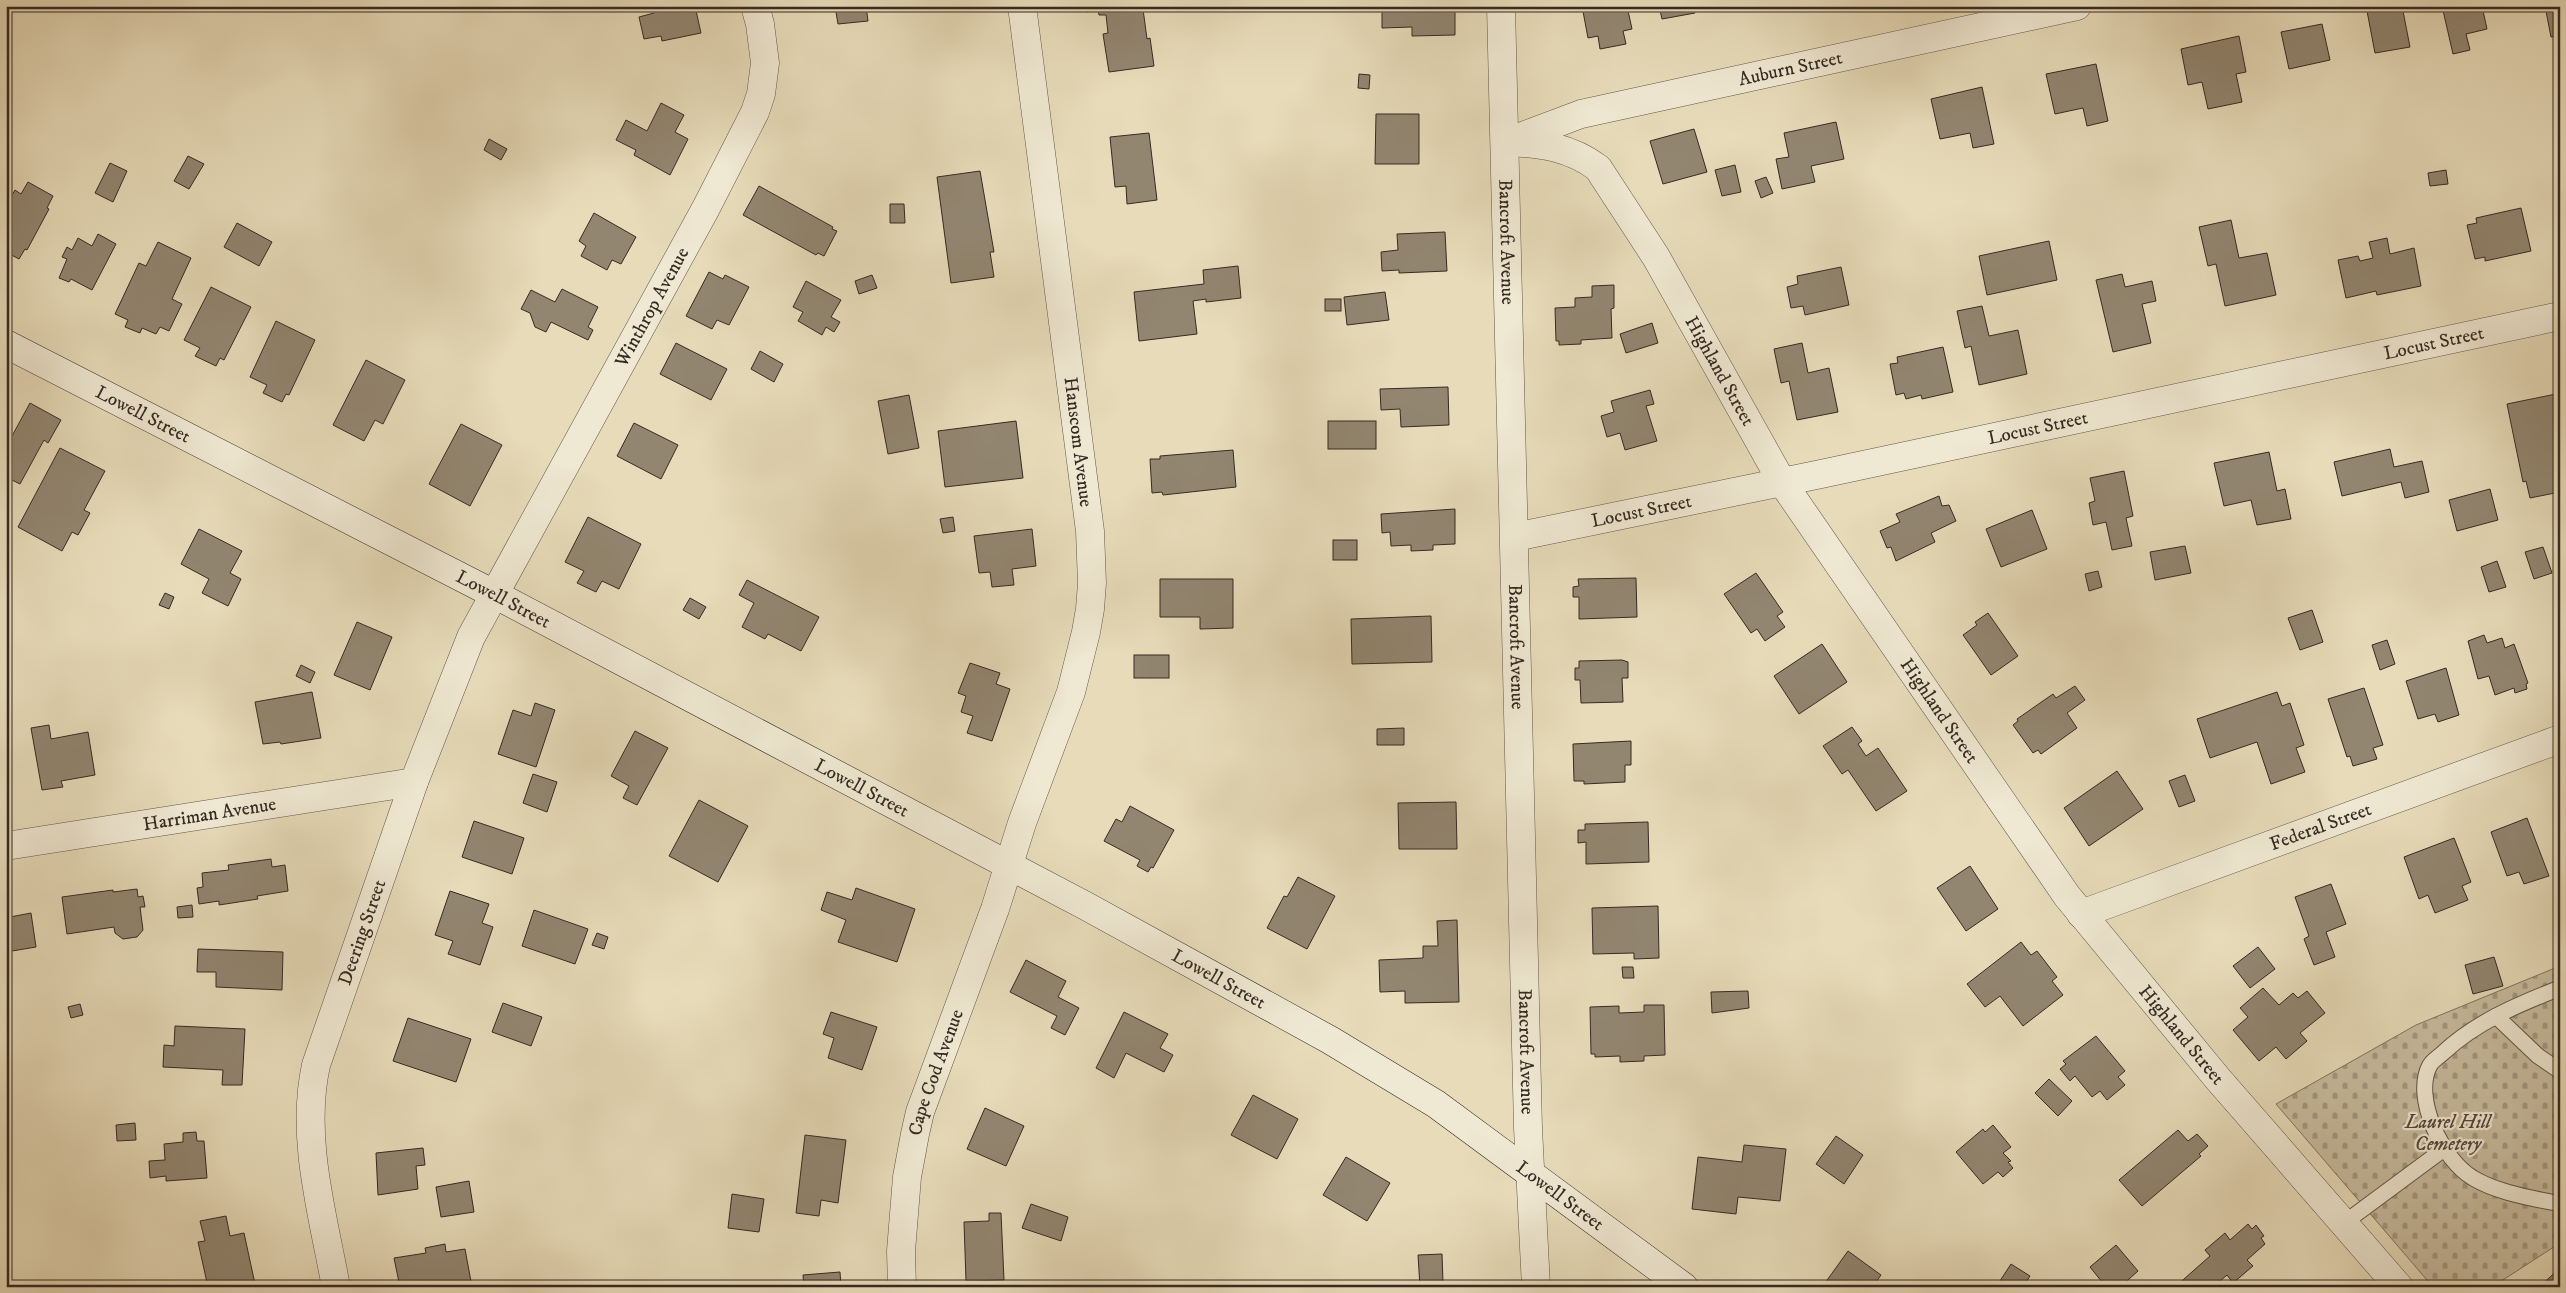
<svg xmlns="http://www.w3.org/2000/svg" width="2566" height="1293" viewBox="0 0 2566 1293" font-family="'IM FELL DW Pica',serif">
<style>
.cemetery{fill:url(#cemetery-stones);stroke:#807462}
.building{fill:#928671;stroke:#362a23}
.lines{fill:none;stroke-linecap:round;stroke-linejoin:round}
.lane-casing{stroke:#625648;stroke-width:17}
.street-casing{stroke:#625648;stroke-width:29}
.secondary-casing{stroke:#362a23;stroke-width:29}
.lane{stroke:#efe8d2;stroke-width:15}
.street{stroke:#efe8d2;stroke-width:28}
.secondary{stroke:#efe8d2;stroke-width:28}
.labels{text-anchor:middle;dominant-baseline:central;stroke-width:4.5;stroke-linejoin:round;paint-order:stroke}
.street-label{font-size:19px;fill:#362a23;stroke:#efe8d2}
.park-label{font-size:19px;font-style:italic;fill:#53473c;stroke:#efe8d2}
</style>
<defs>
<pattern id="cemetery-stones" width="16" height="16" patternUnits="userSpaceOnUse" patternTransform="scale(1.25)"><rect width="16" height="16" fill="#c9bda0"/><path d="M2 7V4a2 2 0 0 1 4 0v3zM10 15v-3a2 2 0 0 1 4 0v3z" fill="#a49a82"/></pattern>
</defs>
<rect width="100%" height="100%" fill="#e7dbb9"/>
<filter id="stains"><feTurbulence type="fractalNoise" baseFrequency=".004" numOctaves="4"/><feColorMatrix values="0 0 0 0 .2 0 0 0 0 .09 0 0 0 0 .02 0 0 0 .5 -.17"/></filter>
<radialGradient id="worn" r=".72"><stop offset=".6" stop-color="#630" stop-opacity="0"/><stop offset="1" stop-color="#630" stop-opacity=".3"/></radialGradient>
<path class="cemetery" d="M2560,966V1243L2492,1287H2433L2276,1104L2416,1025Z"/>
<g class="building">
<path d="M587,6H612L588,11Z"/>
<path d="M653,6H695L701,33L662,41L661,36L644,39L639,17L654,13Z"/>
<path d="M835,6H866L868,21L838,24Z"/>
<path d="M1086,6H1146V9H1143L1147,39L1150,38L1154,66L1109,72L1103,34L1108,33L1106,15H1099L1098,10L1086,12Z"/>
<path d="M1382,6H1455V35L1412,36V27L1382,28Z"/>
<path d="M1582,6H1627L1632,29L1623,31L1626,44L1600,49L1598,36L1588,38Z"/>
<path d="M1659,6H1694L1695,13L1662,19Z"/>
<path d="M1840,6H1859L1840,10Z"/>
<path d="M2391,6H2402L2410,47L2375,53L2367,11Z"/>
<path d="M2442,6H2482L2487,29L2466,34L2470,50L2453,54Z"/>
<path d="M2545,6H2560V35L2551,37Z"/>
<path d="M2322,24L2330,60L2289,69L2281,32Z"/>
<path d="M2239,36L2246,72L2236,74L2242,102L2208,109L2202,82L2188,85L2181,49Z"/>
<path d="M2096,64L2108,121L2087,126L2083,108L2055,114L2046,74Z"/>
<path d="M1359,74L1370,75L1369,89L1358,88Z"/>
<path d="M1982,87L1994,144L1973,148L1970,133L1940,139L1931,99Z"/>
<path d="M661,103L684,115L675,132L688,139L670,175L634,155L636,150L616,140L626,120L647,131Z"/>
<path d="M1376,114H1419V164H1375Z"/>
<path d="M1836,122L1844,159L1811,166L1815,182L1782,189L1776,159L1789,157L1784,133Z"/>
<path d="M1694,129L1707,172L1663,184L1650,141Z"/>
<path d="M1149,133L1157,200L1127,204L1126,186L1115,187L1110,137Z"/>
<path d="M489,139L507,149L501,160L484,150Z"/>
<path d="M188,156L204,164L189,189L174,181Z"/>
<path d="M110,163L127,171L113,202L95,193Z"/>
<path d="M1735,165L1741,192L1722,196L1715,170Z"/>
<path d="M2446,170L2448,184L2430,186L2428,173Z"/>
<path d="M980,171L994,252H990L994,277L951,283L937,177Z"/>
<path d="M1766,177L1773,193L1761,198L1755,181Z"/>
<path d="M28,182L53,196L47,208L49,209L27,250L25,249L19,259L6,252V205L15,190L21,194Z"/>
<path d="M759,186L833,227L832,229L837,231L824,256L818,253L816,255L743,215Z"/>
<path d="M890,204H904L905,223H890Z"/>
<path d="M2521,208L2531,251L2485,261V257L2475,259L2467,225L2477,223L2476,218Z"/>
<path d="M594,213L636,237L621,264L612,260L607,270L581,256L586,246L579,241Z"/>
<path d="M2231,220L2239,258L2267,253L2276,295L2225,306L2216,264L2208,266L2199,227Z"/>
<path d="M237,223L272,242L259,266L224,247Z"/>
<path d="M1445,232L1447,271L1399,273V270L1382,271L1381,252L1398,250L1397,234Z"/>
<path d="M98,234L116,244L92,290L71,279L69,282L59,278L67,259L62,257L67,247L72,250L78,238L92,246Z"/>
<path d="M2387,238L2390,254L2414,248L2421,286L2377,295L2376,291L2346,298L2338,260L2358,256L2360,261L2373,258L2369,242Z"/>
<path d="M2049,241L2057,280L1987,295L1979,256Z"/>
<path d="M158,242L191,258L172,299L182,304L169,331L160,327L156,334L142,328L140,333L125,327L128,320L115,314L139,263L146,266Z"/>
<path d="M1238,266L1241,298L1206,302V299L1193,301L1197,334L1139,341L1134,292L1204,284L1203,270Z"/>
<path d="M1841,267L1849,305L1805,315L1803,306L1791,308L1787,287L1798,284L1797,276Z"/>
<path d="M709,272L723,279L725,275L749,287L729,325L717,320L712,329L686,316Z"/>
<path d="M2122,274L2125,287L2152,281L2156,301L2142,304L2151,343L2113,352L2096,280Z"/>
<path d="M872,275L877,288L859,294L855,281Z"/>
<path d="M806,281L841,300L831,317L840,322L834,332L826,327L822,335L798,321L803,312L793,307Z"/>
<path d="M1614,285V308L1611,309L1612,338L1581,340V344L1559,345V341H1556L1555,308L1575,307V298L1592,297V286Z"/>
<path d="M211,287L251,307L224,360L220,358L216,366L195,356L200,348L184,340Z"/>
<path d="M562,289L598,307L588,327L593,330L588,340L551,322L546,332L535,327L530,313L521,309L531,290L555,302Z"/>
<path d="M1385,292L1389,320L1347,325L1344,297Z"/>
<rect x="1325" y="299" width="16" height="12"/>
<path d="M1982,306L1989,336L2018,330L2027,374L1979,385L1971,346L1965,348L1957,311Z"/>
<path d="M276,321L315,340L289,395L286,394L282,402L263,393L267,385L250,377Z"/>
<path d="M1652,323L1658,343L1626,353L1620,334Z"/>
<path d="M676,343L727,369L711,400L660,374Z"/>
<path d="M1802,343L1808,373L1829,368L1838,412L1797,420L1789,381L1781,383L1774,349Z"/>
<path d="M1943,347L1953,392L1922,399L1921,395L1906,399L1904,393L1896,395L1890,364L1898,363L1897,357Z"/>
<path d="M760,351L783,364L774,382L751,369Z"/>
<path d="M366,360L405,380L383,424L375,420L364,441L333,425Z"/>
<path d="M1448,387L1449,425L1401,427L1400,409L1381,410L1380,389Z"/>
<path d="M1650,390L1654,404L1646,406L1657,441L1625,450L1620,433L1607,437L1601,416L1614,412L1611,401Z"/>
<path d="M2556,394L2560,415V474L2557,475L2560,492L2530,498L2526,481L2523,482L2507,404Z"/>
<path d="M909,395L919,448L888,454L878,401Z"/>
<path d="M30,403L61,420L48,443L44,440L20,484L6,477V447Z"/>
<path d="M1016,421L1023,478L945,487L938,431Z"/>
<rect x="1328" y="421" width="48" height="28"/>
<path d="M634,423L678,445L661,479L617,456Z"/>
<path d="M461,424L502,445L470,506L429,484Z"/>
<path d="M60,448L105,471L84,510L90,513L78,535L72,532L62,551L18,527Z"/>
<path d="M2390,449L2394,467L2422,461L2429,492L2405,498L2401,482L2342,496L2334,462Z"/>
<path d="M1233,450L1236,487L1163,495L1162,492L1152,493L1150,459H1160V456Z"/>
<path d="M2269,452L2277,491L2285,489L2291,519L2257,525L2251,500L2224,506L2214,463Z"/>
<path d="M2124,471L2133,516L2126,518L2132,546L2112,550L2106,522L2093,525L2089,503L2095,501L2090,478Z"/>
<path d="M2490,489L2498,520L2457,531L2449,500Z"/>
<path d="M1939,496L1942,506L1949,505L1956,521L1931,533L1935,542L1896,561L1891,547L1887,548L1880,531L1900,522L1896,514Z"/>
<path d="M1455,509V544L1433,545V550L1411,551V545L1391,546L1390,532L1382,533L1381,514Z"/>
<path d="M2032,510L2047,549L2001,567L1986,529Z"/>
<path d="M588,517L641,544L619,589L602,581L596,592L577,583L584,571L565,562Z"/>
<path d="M953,517L955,531L943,533L940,519Z"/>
<path d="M199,529L242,551L230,573L241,579L228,606L202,593L209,579L181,564Z"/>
<path d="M1032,529L1036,566L1012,569L1014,585L992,587L990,572L979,573L974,536Z"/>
<rect x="1333" y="540" width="24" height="20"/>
<path d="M2185,546L2191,573L2155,580L2150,552Z"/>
<path d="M2543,547L2552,573L2534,579L2525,552Z"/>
<path d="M2497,561L2506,587L2489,592L2481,567Z"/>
<path d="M2098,571L2102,587L2089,591L2085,574Z"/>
<path d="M1756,573L1783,612L1777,616L1785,627L1765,641L1757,629L1751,633L1724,594Z"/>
<path d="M1636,578L1637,617L1579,619V597H1573V587L1579,586L1578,579Z"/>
<path d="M1160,579H1233V628L1200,629V617H1160Z"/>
<path d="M747,580L819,617L801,651L768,634L765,639L742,627L754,603L739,595Z"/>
<path d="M165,593L174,597L169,609L159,605Z"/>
<path d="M690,598L706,607L699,619L683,610Z"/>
<path d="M2312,610L2323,642L2300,650L2288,618Z"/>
<path d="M1988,613L2018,656L1991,675L1963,635L1977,625L1975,622Z"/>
<path d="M1431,616L1432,662L1352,664L1351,619Z"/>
<path d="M357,622L392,637L370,690L334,675Z"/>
<path d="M2484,635L2487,643L2502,638L2505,648L2514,644L2528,683L2526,684L2527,689L2515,693L2514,688L2495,695L2489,676L2478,679L2468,641Z"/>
<path d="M2387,640L2395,664L2380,670L2372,645Z"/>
<path d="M1822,644L1847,682L1799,714L1774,676Z"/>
<rect x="1134" y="655" width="35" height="23"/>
<path d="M1622,660L1628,662V678H1622L1623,702L1581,703L1580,680H1575V668H1579V661Z"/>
<path d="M970,663L1000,673L996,684L1010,689L992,741L967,733L973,716L961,712L966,696L958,693Z"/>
<path d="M301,665L315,672L310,683L296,676Z"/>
<path d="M2446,668L2459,715L2438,722L2435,714L2418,719L2406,681Z"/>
<path d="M2075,686L2085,700L2067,713L2077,728L2041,754L2038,750L2033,753L2013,725L2018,721L2017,719L2053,694L2056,698Z"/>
<path d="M2364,688L2383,745L2373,748L2377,759L2353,766L2350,756L2347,757L2328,699Z"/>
<path d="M312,692L321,738L281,744L280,742L263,744L255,702Z"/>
<path d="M2277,692L2282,706L2290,703L2304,745L2296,748L2305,772L2271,784L2257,742L2210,758L2197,719Z"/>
<path d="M535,703L555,710L536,767L498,754L513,710L531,716Z"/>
<path d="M49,725L51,739L88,732L95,775L61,781L63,787L42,790L31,728Z"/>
<path d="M1852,727L1862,741L1858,744L1866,756L1878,748L1907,791L1876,811L1848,770L1842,774L1823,746Z"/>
<path d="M1404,728V745H1377V729Z"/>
<path d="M635,731L668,748L637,805L623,798L629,786L611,776Z"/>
<path d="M1631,741V765H1625V782L1584,784V781H1574L1573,744Z"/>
<path d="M2117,771L2143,809L2089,846L2064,808Z"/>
<path d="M533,774L557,782L547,812L523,803Z"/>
<path d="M2185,775L2195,801L2179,807L2169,781Z"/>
<path d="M699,800L748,826L718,882L669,856Z"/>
<path d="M1456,802L1457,849H1399L1398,803Z"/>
<path d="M1130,806L1174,830L1153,868L1151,867L1148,872L1137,866L1140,860L1104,841L1116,819L1122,822Z"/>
<path d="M2527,818L2549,876L2524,884L2519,872L2507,876L2491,832Z"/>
<path d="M474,821L524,838L512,874L462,857Z"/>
<path d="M1648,822L1649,862L1586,864V842L1578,843V830H1585V824Z"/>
<path d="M2454,838L2471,882L2462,886L2468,900L2435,913L2428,895L2419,899L2404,857Z"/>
<path d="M271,859L272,867L285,865L288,891L257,896L258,899L219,905V901L199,904L197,888L203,887L202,873L229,870L228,865Z"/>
<path d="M1970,866L1998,909L1966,931L1937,888Z"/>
<path d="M1298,877L1335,896L1307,949L1267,928L1284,896L1287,897Z"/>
<path d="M2331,884L2346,924L2326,932L2335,957L2314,965L2304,939L2309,936L2295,897Z"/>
<path d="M856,888L915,909L897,962L838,942L846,920L821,910L827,892L852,900Z"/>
<path d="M137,889L138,897L143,896L145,907H140L143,930L137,937L123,939L115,933L114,927L67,934L62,897L113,890V892Z"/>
<path d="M450,891L489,904L482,923L493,927L480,965L448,954L453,941L435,935Z"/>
<path d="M192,905L193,917L178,918L177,907Z"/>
<path d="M9,906L10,917L31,913L36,947L6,952V907Z"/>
<path d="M1658,906L1659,958L1634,959V953L1593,954L1592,908Z"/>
<path d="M534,910L588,929L575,964L522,946Z"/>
<path d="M1457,920L1459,1002L1405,1003V991L1380,992L1379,960L1423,958V946H1438L1437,921Z"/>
<path d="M597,933L608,937L604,949L592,945Z"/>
<path d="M2021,942L2031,955L2037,951L2057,977L2052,981L2063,995L2023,1026L2000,996L1985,1007L1967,984Z"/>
<path d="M2258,947L2275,969L2250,988L2233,966Z"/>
<path d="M198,949L283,952L282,990L216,987V972H197Z"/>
<path d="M2494,957L2503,986L2473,994L2465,965Z"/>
<path d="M1026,960L1066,981L1058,997L1079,1008L1065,1035L1051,1028L1057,1016L1010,992Z"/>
<path d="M1622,967H1633L1634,978H1623Z"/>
<path d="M2263,988L2279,1005L2293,993L2298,998L2307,991L2325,1013L2300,1033L2307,1041L2286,1059L2276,1047L2259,1061L2233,1030L2248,1017L2240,1008Z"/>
<path d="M1748,991L1749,1008L1712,1013L1711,992Z"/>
<path d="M503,1003L542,1017L531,1046L492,1032Z"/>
<path d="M80,1004L83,1015L71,1018L68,1007Z"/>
<path d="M1644,1005H1664L1665,1055L1644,1056V1061L1620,1062V1056L1595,1057V1054H1591L1590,1007L1619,1006V1013L1644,1012Z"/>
<path d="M831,1012L877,1027L862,1070L828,1058L834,1038L823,1034Z"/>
<path d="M1124,1012L1168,1034L1160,1048L1173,1055L1164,1072L1126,1053L1114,1078L1096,1068Z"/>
<path d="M408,1018L471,1039L456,1082L393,1061Z"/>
<path d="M175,1026L245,1029L242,1085H222L223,1070L163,1067L164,1045L174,1046Z"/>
<path d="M2096,1036L2125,1071L2118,1077L2125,1085L2107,1100L2100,1091L2092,1097L2075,1076L2070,1081L2060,1069L2066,1064L2063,1061Z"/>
<path d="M2049,1079L2072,1101L2058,1116L2035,1093Z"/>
<path d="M1253,1095L1298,1119L1277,1159L1231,1135Z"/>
<path d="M985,1108L1024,1126L1006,1166L967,1149Z"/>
<path d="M135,1123L136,1140L117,1141L116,1125Z"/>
<path d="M1993,1125L2011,1147L2003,1153L2011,1161L2008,1162L2013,1168L2003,1177L1998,1172L1983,1184L1956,1152L1983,1129L1985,1132Z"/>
<path d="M2178,1130L2188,1141L2197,1134L2208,1146L2199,1154L2201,1156L2142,1206L2119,1180Z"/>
<path d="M196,1132L197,1141H204L207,1178L166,1181V1176L150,1178L149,1161L165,1160L164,1144L183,1142V1133Z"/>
<path d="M805,1135L846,1140L838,1203L821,1200L819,1216L796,1213Z"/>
<path d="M1836,1136L1863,1155L1844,1184L1816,1164Z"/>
<path d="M1744,1145L1786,1149L1780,1201L1738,1197L1736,1214L1692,1209L1698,1157L1742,1162Z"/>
<path d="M423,1148L425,1165L416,1166L418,1189L378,1195L376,1153Z"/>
<path d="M1346,1157L1390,1183L1367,1221L1323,1195Z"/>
<path d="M469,1181L474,1212L441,1217L436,1187Z"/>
<path d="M732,1194L764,1199L759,1232L728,1228Z"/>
<path d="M1031,1204L1068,1217L1061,1241L1022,1228Z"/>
<path d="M989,1213H1001L1004,1280L966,1281L964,1222L989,1221Z"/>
<path d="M226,1216L230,1236L244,1233L255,1284L239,1287H208L198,1242L205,1241L200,1221Z"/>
<path d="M2248,1224L2252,1229L2256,1225L2264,1236L2261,1238L2265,1244L2247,1260L2253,1266L2233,1283L2227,1275L2213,1287H2175L2210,1256L2205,1250L2225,1233L2230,1240Z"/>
<path d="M445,1244L446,1252L465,1249L472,1287H400L394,1258L426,1253L425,1248Z"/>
<path d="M2116,1245L2138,1271L2120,1287H2106L2090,1267Z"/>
<path d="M1848,1251L1881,1275L1874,1285L1877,1287H1830L1825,1283Z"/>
<path d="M1442,1254L1443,1283L1461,1282V1287H1420L1418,1255Z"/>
<path d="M2011,1264L2030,1276L2023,1287H1996Z"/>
<path d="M2560,1268V1287H2539Z"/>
<path d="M840,1272L841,1287H804L803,1275Z"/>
</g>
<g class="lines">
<g class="lane-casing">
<g id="lane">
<path d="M2560,988C2519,1004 2476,1022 2444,1052C2440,1056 2433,1060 2430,1065C2412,1097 2443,1161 2473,1178C2498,1193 2532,1198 2560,1204"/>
<path d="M2496,1016L2538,1056L2560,1071"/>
<path d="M2344,1223L2444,1149"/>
</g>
</g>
<g class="street-casing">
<g id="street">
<path id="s1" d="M1501,6L1528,1128L1536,1287"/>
<path id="s2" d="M1512,140L1581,114L2077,6"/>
<path id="s3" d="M1506,142C1540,143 1570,147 1598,168L1656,257L1782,482L2067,896L2218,1079L2399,1287"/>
<path id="s4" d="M1515,537L1821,474L2560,316"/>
<path id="s5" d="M6,846L414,782"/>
<path id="s6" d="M2081,914L2560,739"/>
<path id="s7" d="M336,1287C323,1215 300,1138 316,1065L414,782L471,637L706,208L755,112L761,94L765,63L760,24L755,6"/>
<path id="s8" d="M902,1287L901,1251L907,1177L915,1134L920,1112L995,909L1022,823L1071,692L1086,632L1090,609L1092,583L1090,531L1022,6"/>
</g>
</g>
<g class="secondary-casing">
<g id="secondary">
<path id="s9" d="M6,344L494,594L1086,906L1330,1040L1436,1104L1684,1287"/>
</g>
</g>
<use href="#lane" class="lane"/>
<use href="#street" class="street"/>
<use href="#secondary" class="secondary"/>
</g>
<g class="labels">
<g class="street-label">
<text stroke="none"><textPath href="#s2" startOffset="288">Auburn Street</textPath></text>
<text stroke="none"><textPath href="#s1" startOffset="236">Bancroft Avenue</textPath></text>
<text stroke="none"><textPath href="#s7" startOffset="1056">Winthrop Avenue</textPath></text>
<text stroke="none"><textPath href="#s4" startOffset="939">Locust Street</textPath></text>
<text stroke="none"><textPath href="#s3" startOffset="334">Highland Street</textPath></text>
<text stroke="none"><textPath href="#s9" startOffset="154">Lowell Street</textPath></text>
<text stroke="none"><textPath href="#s4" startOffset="534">Locust Street</textPath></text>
<text transform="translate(1078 442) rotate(83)">Hanscom Avenue</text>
<text stroke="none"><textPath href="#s4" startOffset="129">Locust Street</textPath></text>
<text stroke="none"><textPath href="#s9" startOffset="559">Lowell Street</textPath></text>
<text stroke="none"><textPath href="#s1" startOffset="641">Bancroft Avenue</textPath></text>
<text stroke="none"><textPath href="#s3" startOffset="739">Highland Street</textPath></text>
<text stroke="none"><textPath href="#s9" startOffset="964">Lowell Street</textPath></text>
<text stroke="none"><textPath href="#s5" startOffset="206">Harriman Avenue</textPath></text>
<text stroke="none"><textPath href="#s6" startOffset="255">Federal Street</textPath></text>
<text stroke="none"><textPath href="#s7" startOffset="365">Deering Street</textPath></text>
<text stroke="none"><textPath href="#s9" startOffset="1369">Lowell Street</textPath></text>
<text stroke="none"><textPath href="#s3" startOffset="1144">Highland Street</textPath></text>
<text stroke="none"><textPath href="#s1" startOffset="1046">Bancroft Avenue</textPath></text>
<text stroke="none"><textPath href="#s8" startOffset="219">Cape Cod Avenue</textPath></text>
<text stroke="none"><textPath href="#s9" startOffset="1774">Lowell Street</textPath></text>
</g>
<g class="park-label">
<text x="2448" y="1122">Laurel Hill<tspan x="2448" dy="22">Cemetery</tspan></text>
</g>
</g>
<rect width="2566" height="1293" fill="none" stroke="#e7dbb9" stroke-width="25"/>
<rect x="8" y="8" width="2551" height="1278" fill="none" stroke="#362a23" stroke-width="2.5"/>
<rect x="12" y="12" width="2541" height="1268" fill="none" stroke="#362a23"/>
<rect width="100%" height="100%" filter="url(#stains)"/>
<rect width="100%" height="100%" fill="url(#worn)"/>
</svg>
